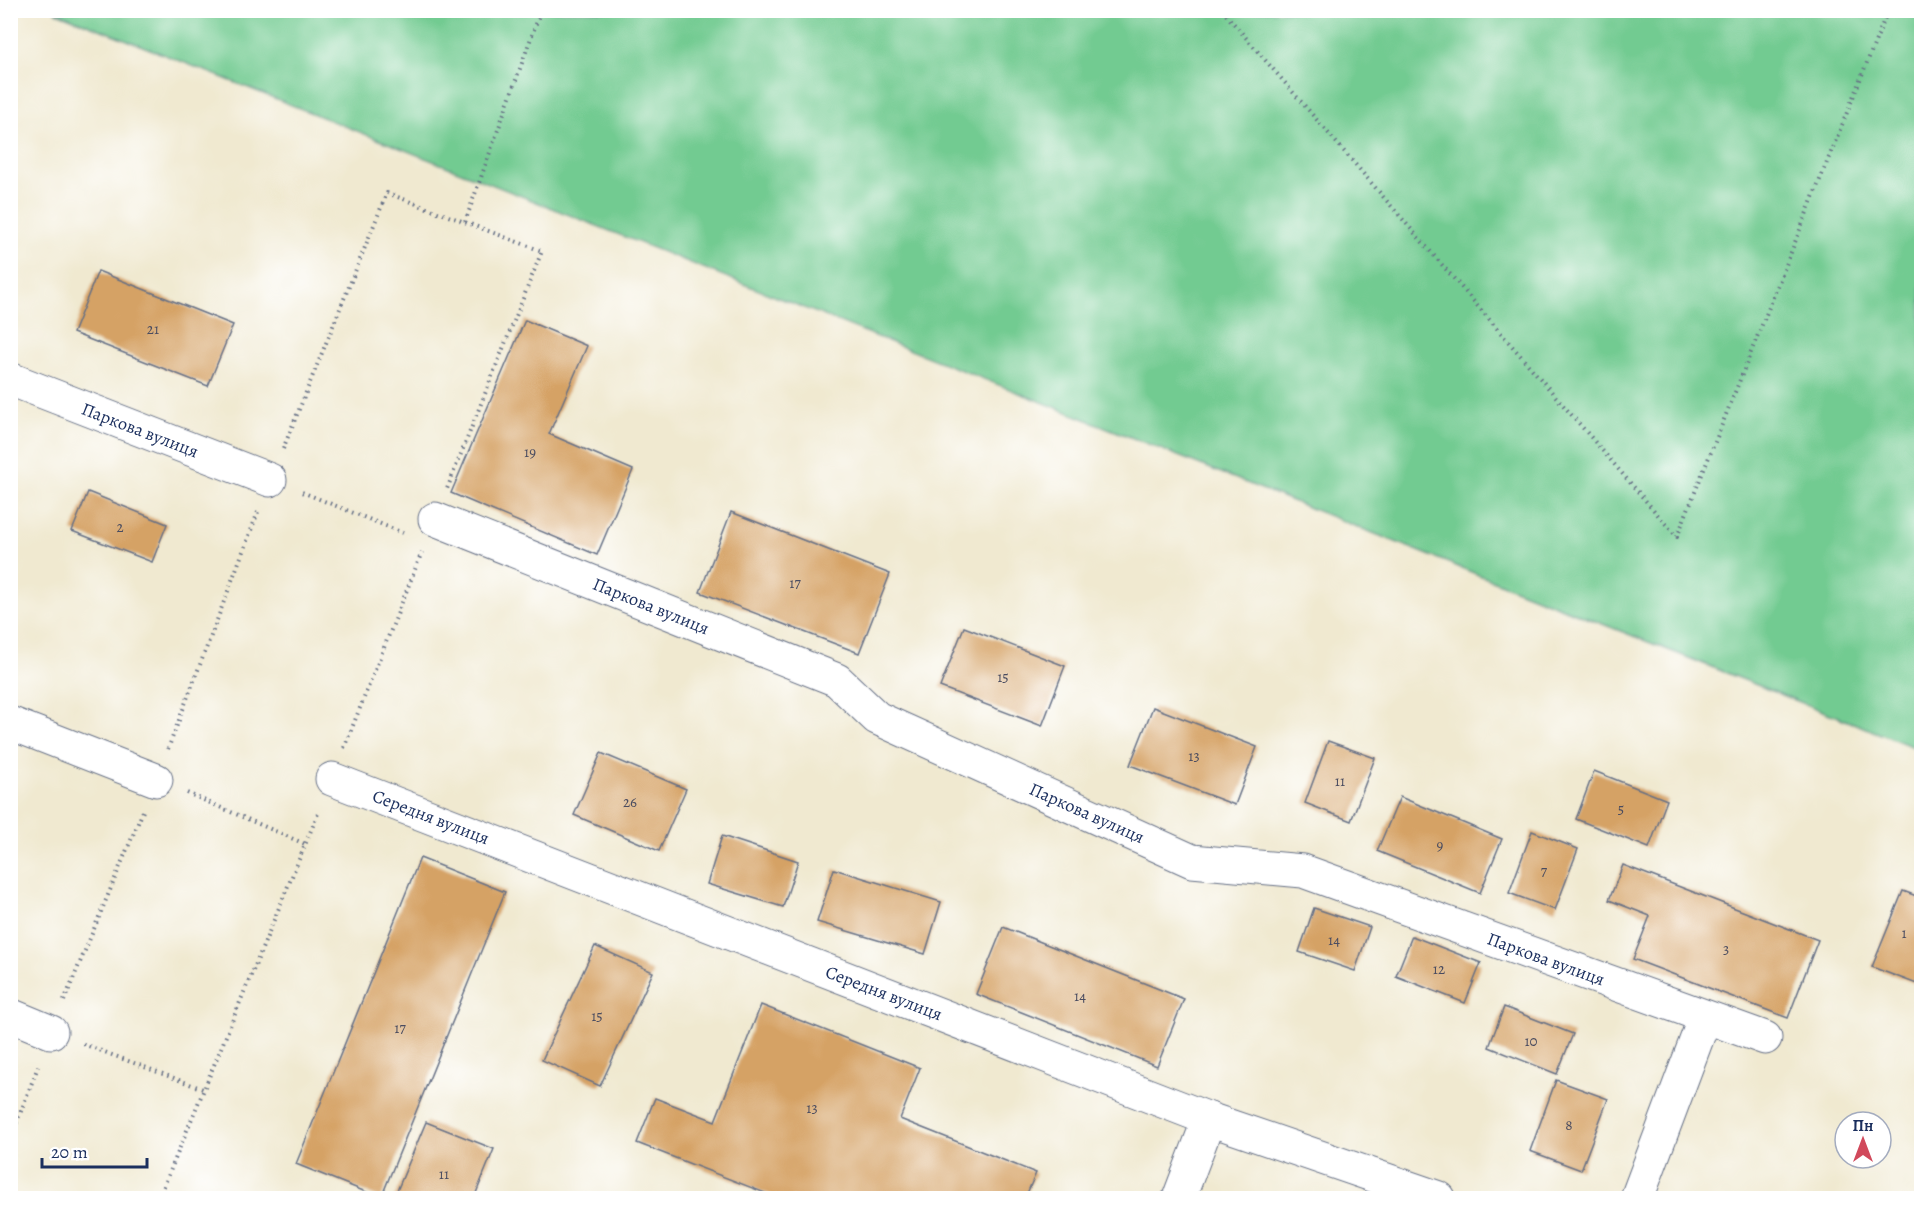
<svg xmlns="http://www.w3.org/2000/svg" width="1932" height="1209" viewBox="0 0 1932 1209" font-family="Alegreya,serif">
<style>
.green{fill:#72cb91;stroke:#467d78;stroke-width:1.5}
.building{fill:#d5a265}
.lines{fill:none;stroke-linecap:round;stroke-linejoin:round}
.minor-casing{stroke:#667086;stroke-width:35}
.path{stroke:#667086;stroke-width:4;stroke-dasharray:1.5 4.5;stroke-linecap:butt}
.minor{stroke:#fff;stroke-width:33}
.labels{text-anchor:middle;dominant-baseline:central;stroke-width:5;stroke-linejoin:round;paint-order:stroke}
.number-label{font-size:15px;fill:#4a4c60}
.street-label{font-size:18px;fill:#1b2f5e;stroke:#fff}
</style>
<rect width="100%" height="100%" fill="#fff"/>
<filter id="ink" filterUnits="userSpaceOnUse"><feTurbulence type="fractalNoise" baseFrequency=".0167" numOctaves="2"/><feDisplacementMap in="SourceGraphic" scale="12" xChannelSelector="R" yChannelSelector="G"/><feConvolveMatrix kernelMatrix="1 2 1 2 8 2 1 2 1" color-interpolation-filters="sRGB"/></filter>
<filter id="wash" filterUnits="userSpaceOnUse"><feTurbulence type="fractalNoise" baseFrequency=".008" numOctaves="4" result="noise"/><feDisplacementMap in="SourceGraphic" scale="24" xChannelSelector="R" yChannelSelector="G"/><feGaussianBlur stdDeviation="1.35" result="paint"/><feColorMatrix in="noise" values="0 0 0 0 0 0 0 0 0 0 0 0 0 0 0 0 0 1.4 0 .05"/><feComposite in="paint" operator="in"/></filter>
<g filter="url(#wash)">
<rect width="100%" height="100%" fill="#f0e9d0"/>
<path class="green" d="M54,11H1921V750Z"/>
<g id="blocks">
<g class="building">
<path d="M98,271L233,325L208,386L73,333Z"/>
<path d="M525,320L587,346L549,434L633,470L597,555L451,493Z"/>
<path d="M88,492L167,524L152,562L72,531Z"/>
<path d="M731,512L890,574L859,653L700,592Z"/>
<path d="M964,627L1065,666L1042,726L940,687Z"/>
<path d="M1153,707L1257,747L1235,805L1130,765Z"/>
<path d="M1328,741L1375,758L1351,821L1305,803Z"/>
<path d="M601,753L686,789L659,851L574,815Z"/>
<path d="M1594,771L1667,800L1649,848L1576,819Z"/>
<path d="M1400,797L1502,839L1480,893L1377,851Z"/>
<path d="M1532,831L1578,849L1555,910L1509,893Z"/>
<path d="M722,836L798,861L783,907L707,884Z"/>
<path d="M420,858L505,892L381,1198L296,1164Z"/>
<path d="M1623,865L1818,940L1788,1018L1633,959L1650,916L1609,900Z"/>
<path d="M834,869L941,902L925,954L817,922Z"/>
<path d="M1903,891L1922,898V986L1872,967Z"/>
<path d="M1314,908L1370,927L1355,971L1299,952Z"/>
<path d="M1003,927L1184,999L1157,1066L976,994Z"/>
<path d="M1412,936L1481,963L1465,1003L1396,976Z"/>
<path d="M595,946L653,972L600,1086L542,1060Z"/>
<path d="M761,1005L920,1068L900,1119L1036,1173L1025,1198H778L637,1143L655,1098L715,1121Z"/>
<path d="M1504,1007L1573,1034L1557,1074L1489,1047Z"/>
<path d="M1556,1080L1608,1099L1581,1170L1530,1151Z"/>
<path d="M426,1122L494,1149L474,1198H394Z"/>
</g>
</g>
</g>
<g filter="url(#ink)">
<use href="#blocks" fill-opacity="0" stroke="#667086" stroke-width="1.5"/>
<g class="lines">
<g class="minor-casing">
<g id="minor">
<path d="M10,379L270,480"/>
<path d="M435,519L837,680L877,718L1192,861L1303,871L1765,1038"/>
<path d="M10,723L156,780"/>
<path d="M332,779L1209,1119L1439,1198"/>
<path d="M10,1015L51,1032"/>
<path d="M1179,1198L1209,1119"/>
<path d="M1637,1198L1705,1017"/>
</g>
</g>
<g class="path">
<path d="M1222,10L1677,537L1888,10"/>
<path d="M465,222L541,10"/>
<path d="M283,449L387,193L542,251L447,489"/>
<path d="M302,492L403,533"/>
<path d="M344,748L422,552"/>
<path d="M168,749L258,512"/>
<path d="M187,793L305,844"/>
<path d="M64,1001L143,811"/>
<path d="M83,1044L203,1089"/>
<path d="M10,1140L39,1064"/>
<path d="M159,1198L319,811"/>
</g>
<use href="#minor" class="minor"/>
</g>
</g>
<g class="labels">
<g class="number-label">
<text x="153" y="329">21</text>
<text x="530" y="452">19</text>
<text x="120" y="527">2</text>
<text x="795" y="583">17</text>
<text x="1003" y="677">15</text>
<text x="1194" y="756">13</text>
<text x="1340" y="781">11</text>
<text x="630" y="802">26</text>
<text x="1621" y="809">5</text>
<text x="1440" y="845">9</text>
<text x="1544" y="871">7</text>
<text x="1904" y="933">1</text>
<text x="1334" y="940">14</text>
<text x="1726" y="949">3</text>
<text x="1439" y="969">12</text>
<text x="1080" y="996">14</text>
<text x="597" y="1016">15</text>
<text x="400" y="1028">17</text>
<text x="1531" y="1041">10</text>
<text x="812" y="1108">13</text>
<text x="1569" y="1125">8</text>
<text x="444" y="1174">11</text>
</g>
<g class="street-label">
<text transform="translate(140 430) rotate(21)">Паркова вулиця</text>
<text transform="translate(651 606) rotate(22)">Паркова вулиця</text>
<text transform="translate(1087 813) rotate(24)">Паркова вулиця</text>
<text transform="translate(431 817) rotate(21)">Середня вулиця</text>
<text transform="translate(1546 959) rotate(20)">Паркова вулиця</text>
<text transform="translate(884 993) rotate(21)">Середня вулиця</text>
</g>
</g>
<rect width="1932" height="1209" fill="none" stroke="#fff" stroke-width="36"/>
<g transform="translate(1863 1140)"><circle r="28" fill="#ffffff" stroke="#a4acbf" stroke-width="1.5"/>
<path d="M0-4.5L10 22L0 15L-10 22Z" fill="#d1495b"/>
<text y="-9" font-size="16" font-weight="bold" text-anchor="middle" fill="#1b2f5e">Пн</text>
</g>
<path d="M42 1158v9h105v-9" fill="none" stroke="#1b2f5e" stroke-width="3"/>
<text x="51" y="1158" font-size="18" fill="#1b2f5e" stroke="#ffffff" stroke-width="4.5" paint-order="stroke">20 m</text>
</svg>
